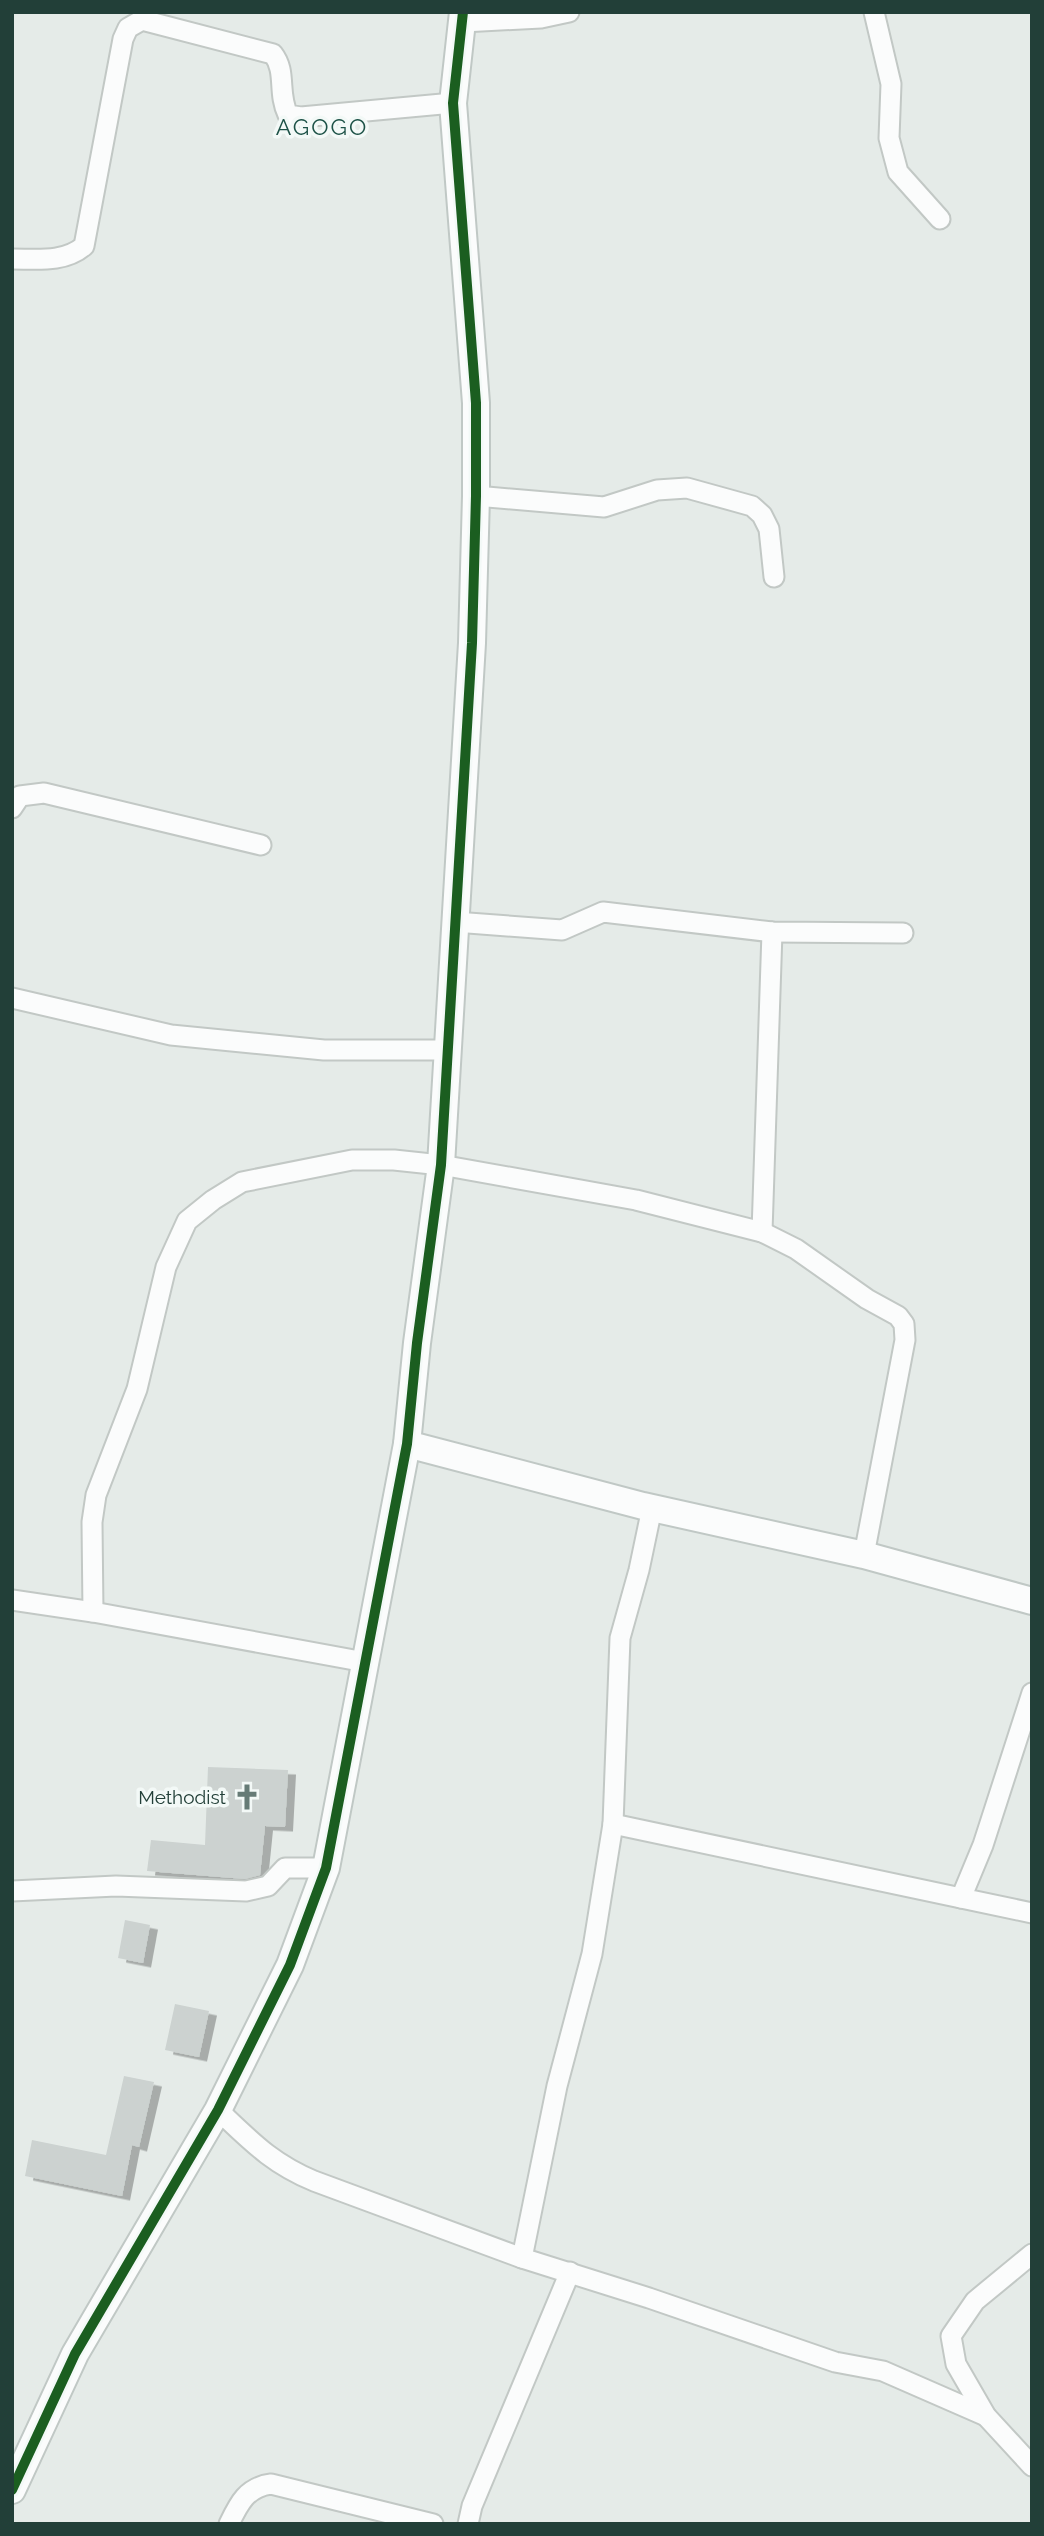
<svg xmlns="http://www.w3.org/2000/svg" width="1044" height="2536" viewBox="0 0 1044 2536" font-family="Raleway,sans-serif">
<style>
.building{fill:#ccd2d0;filter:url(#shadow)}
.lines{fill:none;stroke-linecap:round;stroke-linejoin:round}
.street-casing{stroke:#c2c8c5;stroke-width:23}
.secondary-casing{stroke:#c0c8c5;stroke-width:30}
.street{stroke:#fbfcfc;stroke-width:19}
.secondary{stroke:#fbfcfc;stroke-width:26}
.cycleway-casing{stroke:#f3f9f7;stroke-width:15}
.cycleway{stroke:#1b5e20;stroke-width:10}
.labels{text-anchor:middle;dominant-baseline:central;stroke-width:7;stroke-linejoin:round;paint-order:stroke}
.poi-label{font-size:19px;fill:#223f38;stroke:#f3f9f7;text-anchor:end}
.quarter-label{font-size:23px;letter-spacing:2px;fill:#1d5247;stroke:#f3f9f7}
</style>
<defs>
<filter id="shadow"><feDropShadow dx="8" dy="4.5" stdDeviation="0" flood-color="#0004"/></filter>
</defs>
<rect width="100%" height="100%" fill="#e5ebe8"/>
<g class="building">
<path d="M208,1767L288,1770L285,1827L265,1826L260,1875L245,1879L147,1871L151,1840L205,1845Z"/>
<path d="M125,1920L150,1925L143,1963L118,1958Z"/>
<path d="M175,2004L209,2011L199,2057L165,2050Z"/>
<path d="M124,2076L154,2082L139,2147L132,2145L122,2196L25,2176L32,2140L106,2155Z"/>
</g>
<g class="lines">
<g class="street-casing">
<g id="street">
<path d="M874,12L891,84L889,138L898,172L940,219"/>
<path d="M463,22L541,18L569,12"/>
<path d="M12,259C37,259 64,263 84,246L123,39L128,28L142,20L273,54C287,72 277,92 288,115L301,117L453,103"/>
<path d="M476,496L604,507L657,490L687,488L752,506L762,515L769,529L774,577"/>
<path d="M12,808L20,796L44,793L261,845"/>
<path d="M455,922L562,930L603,912L772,932L903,933"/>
<path d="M12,998L171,1035L324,1050H448"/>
<path d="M762,1232L772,932"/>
<path d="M12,1600L93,1612L365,1662"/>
<path d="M93,1612L92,1522L96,1495L137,1389L166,1267L187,1221L213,1200L242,1182L352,1160H394L441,1165L636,1200L762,1232L796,1249L867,1299L898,1316L904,1324L905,1340L864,1555"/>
<path d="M1032,1693L983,1845L961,1898L1032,1913"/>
<path d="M613,1824L961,1898"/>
<path d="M12,1891L116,1886L246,1891L268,1886L285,1868H326"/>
<path d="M218,2110C251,2141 271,2163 314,2181L522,2258L649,2298L835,2362L883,2371L986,2416"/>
<path d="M1032,2254L975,2301L951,2336L956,2364L986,2416L1032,2466"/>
<path d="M522,2258L557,2086L592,1954L613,1824L620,1638L639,1570L652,1508"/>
<path d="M229,2524C239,2503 247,2487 271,2484L433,2524"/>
<path d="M468,2524L472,2506L570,2272"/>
</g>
</g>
<g class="secondary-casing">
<g id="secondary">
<path d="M407,1444L643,1506L864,1555L1032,1601"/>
<path d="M12,2490L75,2354L218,2110L290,1965L326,1868L407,1444L417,1343L441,1165L472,643L476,496V403L453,103L463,12"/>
</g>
</g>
<use href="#street" class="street"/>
<use href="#secondary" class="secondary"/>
<g class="cycleway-casing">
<path id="cycleway" d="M12,2490L75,2354L218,2110L290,1965L326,1868L407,1444L417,1343L441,1165L472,643L476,496V403L453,103L463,12"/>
</g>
<use href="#cycleway" class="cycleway"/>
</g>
<defs>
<g id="church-bare" transform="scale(2.1)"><path d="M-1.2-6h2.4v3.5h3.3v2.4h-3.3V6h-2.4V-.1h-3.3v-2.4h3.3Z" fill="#667b76" stroke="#f3f9f7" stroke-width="2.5" paint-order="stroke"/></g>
</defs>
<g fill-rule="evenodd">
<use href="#church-bare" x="247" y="1797"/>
</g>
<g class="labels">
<g class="poi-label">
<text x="226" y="1797">Methodist</text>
</g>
<g class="quarter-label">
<text x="322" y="126">AGOGO</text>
</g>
</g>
<rect width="1044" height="2536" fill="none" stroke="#223f38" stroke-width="28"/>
</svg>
